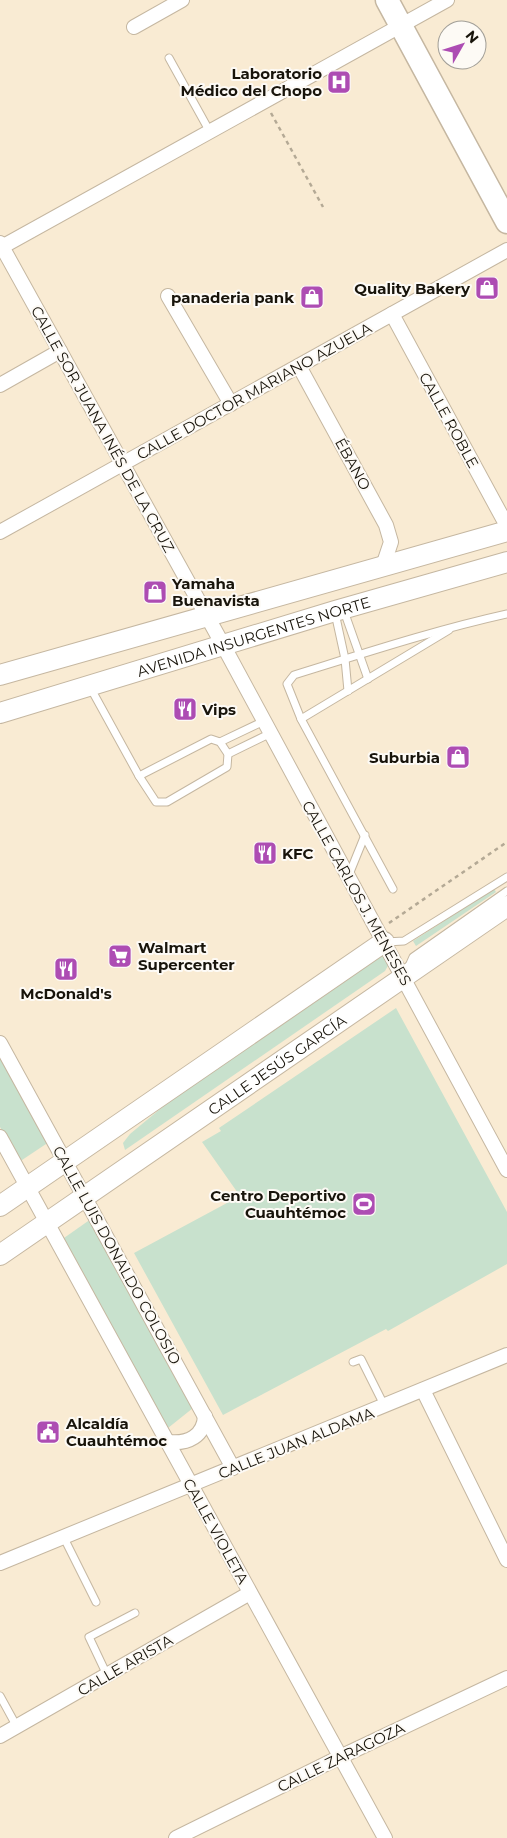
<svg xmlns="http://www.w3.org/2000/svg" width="507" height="1838" viewBox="0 0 507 1838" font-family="Montserrat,sans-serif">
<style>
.green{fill:#c8e1cd}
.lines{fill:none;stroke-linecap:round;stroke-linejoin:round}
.lane-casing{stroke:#c5b7a1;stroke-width:9}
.street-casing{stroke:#c5b7a1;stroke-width:16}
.secondary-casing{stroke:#c5b7a1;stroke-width:22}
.primary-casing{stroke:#c5b7a1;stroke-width:25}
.path{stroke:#b4a995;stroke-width:2.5;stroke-dasharray:4 4;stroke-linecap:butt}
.lane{stroke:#fff;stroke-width:7}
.street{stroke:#fff;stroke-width:14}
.secondary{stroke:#fff;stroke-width:20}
.primary{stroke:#fff;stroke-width:22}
.labels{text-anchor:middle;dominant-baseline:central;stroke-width:4;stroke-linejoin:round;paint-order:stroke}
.poi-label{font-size:15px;font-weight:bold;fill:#18140b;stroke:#fdfaf5;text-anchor:end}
.street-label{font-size:15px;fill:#18140b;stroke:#fdfaf5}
</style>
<rect width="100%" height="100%" fill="#f9ebd3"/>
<g class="green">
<path d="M494,889L496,892L416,946L413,941Z"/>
<path d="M381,954L389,964L385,971L125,1150L123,1143L130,1134L183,1090Z"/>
<path d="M396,1008L507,1212V1264L388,1331L386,1329L223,1415L134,1253L240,1196L202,1142L221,1131L219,1128Z"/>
<path d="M0,1054L49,1142L19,1162L0,1127Z"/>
<path d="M91,1219L193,1408L168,1428L64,1238Z"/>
</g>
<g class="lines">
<g class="lane-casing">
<g id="lane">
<path d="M169,58L210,132"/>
<path d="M344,611L368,679"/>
<path d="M335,613L345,659L348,691"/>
<path d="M90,687L139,776"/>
<path d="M301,719L449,630"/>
<path d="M211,739L220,742L228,754L227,767L167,802H156L139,776Z"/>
<path d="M220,742L264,721"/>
<path d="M228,754L271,733"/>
<path d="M348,877L365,835"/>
<path d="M393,889L301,719L287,684L294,675C365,653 435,630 507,614"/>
<path d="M386,942L404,941L507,877"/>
<path d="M409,966L413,957L507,891"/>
<path d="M353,1362L361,1359L385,1407"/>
<path d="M64,1538L96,1602"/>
<path d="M107,1675L89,1637L135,1613"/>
<path d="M0,1696L17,1727"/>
</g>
</g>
<g class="street-casing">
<g id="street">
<path d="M134,27L182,0"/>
<path d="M0,243L223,645L507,1170"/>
<path d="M0,248L447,0"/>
<path d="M168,296L231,404"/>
<path d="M392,314L507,526"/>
<path d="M299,366L386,525L391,542L383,566"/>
<path d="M0,385L60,351"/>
<path d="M0,532L507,250"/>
<path d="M0,1043L233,1468"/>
<path d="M0,1137L385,1838"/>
<path d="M423,1390L507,1560"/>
<path d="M169,1442C188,1444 204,1436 205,1416"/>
<path d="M0,1563L507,1355"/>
<path d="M0,1736L250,1593"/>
<path d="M176,1838L340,1757L507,1678"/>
</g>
</g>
<g class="secondary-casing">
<g id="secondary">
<path d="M0,675L507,531"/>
<path id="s1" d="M0,713L335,611L507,562"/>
<path d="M0,1206L384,942"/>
<path id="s2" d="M0,1255L507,906"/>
</g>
</g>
<g class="primary-casing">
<path id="primary" d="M387,0L507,222"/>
</g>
<g class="path">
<path d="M271,113L323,207"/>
<path d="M389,923L507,842"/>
</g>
<use href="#lane" class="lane"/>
<use href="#street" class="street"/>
<use href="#secondary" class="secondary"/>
<use href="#primary" class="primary"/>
</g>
<defs>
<g id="hospital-square" transform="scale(1.25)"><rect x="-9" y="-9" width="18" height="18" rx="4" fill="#ad4cb3" stroke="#fdfaf5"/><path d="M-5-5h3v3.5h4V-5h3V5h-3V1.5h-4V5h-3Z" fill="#fff"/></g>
<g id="shop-square" transform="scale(1.25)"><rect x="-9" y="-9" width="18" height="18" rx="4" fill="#ad4cb3" stroke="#fdfaf5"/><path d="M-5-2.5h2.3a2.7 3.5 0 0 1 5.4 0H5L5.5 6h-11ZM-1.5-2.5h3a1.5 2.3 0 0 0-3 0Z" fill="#fff"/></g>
<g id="restaurant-square" transform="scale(1.25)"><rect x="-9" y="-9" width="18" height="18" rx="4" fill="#ad4cb3" stroke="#fdfaf5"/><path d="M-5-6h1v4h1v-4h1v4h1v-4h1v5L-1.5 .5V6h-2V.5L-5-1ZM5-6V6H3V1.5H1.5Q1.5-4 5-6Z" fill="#fff"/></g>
<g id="supermarket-square" transform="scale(1.25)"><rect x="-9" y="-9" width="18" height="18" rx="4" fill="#ad4cb3" stroke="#fdfaf5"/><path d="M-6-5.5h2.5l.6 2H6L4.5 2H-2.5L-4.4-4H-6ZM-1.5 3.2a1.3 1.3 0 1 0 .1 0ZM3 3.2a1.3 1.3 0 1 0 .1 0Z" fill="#fff"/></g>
<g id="stadium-square" transform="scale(1.25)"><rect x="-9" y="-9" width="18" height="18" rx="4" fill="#ad4cb3" stroke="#fdfaf5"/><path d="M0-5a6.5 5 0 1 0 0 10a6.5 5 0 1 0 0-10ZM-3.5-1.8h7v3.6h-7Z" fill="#fff"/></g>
<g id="civic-square" transform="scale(1.25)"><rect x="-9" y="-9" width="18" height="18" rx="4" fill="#ad4cb3" stroke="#fdfaf5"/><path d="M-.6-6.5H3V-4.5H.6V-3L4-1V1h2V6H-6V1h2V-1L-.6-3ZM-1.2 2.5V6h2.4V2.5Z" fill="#fff"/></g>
</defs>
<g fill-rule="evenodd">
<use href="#hospital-square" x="339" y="82"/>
<use href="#shop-square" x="487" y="288"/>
<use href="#shop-square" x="312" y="297"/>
<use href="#shop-square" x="155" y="592"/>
<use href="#restaurant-square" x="185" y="709"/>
<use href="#shop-square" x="458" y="757"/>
<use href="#restaurant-square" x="265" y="853"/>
<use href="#supermarket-square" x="120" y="956"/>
<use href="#restaurant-square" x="66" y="969"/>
<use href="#stadium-square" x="364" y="1204"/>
<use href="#civic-square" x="48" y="1432"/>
</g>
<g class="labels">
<g class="poi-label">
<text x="322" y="73">Laboratorio<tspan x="322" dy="17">Médico del Chopo</tspan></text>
<text x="470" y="288">Quality Bakery</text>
<text x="294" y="297">panaderia pank</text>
<text x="172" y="583" text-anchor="start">Yamaha<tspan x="172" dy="17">Buenavista</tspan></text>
<text x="202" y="709" text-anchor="start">Vips</text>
<text x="440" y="757">Suburbia</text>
<text x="282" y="853" text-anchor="start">KFC</text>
<text x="138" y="947" text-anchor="start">Walmart<tspan x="138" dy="17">Supercenter</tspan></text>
<text x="66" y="993" text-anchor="middle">McDonald's</text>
<text x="346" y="1195">Centro Deportivo<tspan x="346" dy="17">Cuauhtémoc</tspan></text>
<text x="66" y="1423" text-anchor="start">Alcaldía<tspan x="66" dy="17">Cuauhtémoc</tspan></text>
</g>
<g class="street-label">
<text transform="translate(254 391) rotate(-29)">CALLE DOCTOR MARIANO AZUELA</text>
<text transform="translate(449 420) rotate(61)">CALLE ROBLE</text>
<text transform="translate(103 429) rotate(61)">CALLE SOR JUANA INÉS DE LA CRUZ</text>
<text transform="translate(353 464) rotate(61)">ÉBANO</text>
<text stroke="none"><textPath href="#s1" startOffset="265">AVENIDA INSURGENTES NORTE</textPath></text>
<text transform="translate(357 893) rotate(61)">CALLE CARLOS J. MENESES</text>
<text stroke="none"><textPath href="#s2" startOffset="336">CALLE JESÚS GARCÍA</textPath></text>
<text transform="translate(117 1255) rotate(61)">CALLE LUIS DONALDO COLOSIO</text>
<text transform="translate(296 1443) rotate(-22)">CALLE JUAN ALDAMA</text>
<text transform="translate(216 1531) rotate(61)">CALLE VIOLETA</text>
<text transform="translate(125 1665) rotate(-30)">CALLE ARISTA</text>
<text transform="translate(341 1757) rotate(-26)">CALLE ZARAGOZA</text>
</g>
</g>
<g transform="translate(462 45) rotate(51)"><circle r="24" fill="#fdfaf5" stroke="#a19e97"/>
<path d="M0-4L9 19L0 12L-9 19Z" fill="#ad4cb3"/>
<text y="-8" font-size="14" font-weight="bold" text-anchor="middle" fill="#18140b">N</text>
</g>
</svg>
